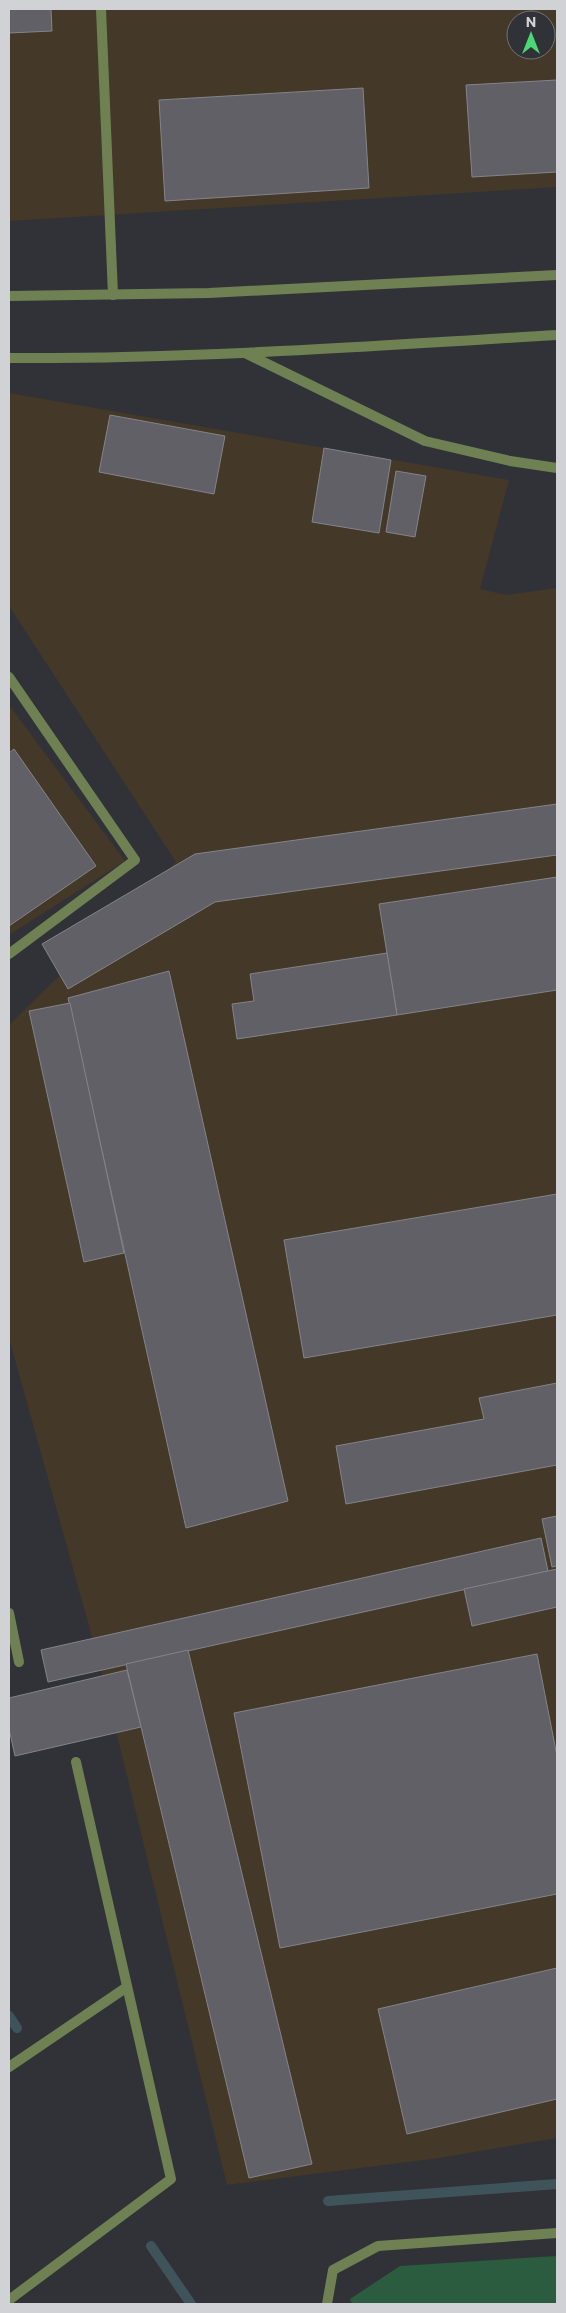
<svg xmlns="http://www.w3.org/2000/svg" width="566" height="2313" viewBox="0 0 566 2313" font-family="Commissioner,sans-serif">
<style>
.industrial{fill:#443829;fill-rule:evenodd}
.green{fill:#2c5c3f}
.lines{fill:none;stroke-linecap:round;stroke-linejoin:round}
.stream{stroke:#3f545a;stroke-width:10}
.building{fill:#606066;stroke:#83848a}
.service{stroke:#6f8153;stroke-width:10}
.minor{stroke:#6f8153;stroke-width:10}
</style>
<rect width="100%" height="100%" fill="#313237"/>
<g class="industrial">
<path d="M9,9H557V187L9,221ZM516,20H546V50H516Z"/>
<path d="M9,393L509,480L480,589L506,595L557,588V2138L439,2158L227,2185L101,1669L9,1338V1025L176,862L9,606Z"/>
<path d="M9,705L125,861L9,935Z"/>
</g>
<path class="green" d="M557,2256V2304H352L350,2299L400,2266Z"/>
<g class="lines">
<g class="stream">
<path d="M9,2016L17,2028"/>
<path d="M328,2201L557,2184"/>
<path d="M151,2246L191,2304"/>
</g>
</g>
<g class="building">
<path d="M9,9H51L52,31L9,33Z"/>
<path d="M557,80V172L472,177L466,85Z"/>
<path d="M363,88L369,188L165,201L159,100Z"/>
<path d="M110,415L225,436L214,494L99,472Z"/>
<path d="M324,448L391,460L379,533L312,522Z"/>
<path d="M396,471L426,476L415,537L386,532Z"/>
<path d="M14,749L96,866L9,926V753Z"/>
<path d="M557,804V855L215,902L68,989L42,944L195,854Z"/>
<path d="M557,877V990L397,1015L379,904Z"/>
<path d="M387,953L397,1015L237,1039L232,1004L254,1001L250,974Z"/>
<path d="M169,971L288,1501L186,1528L68,998Z"/>
<path d="M70,1003L124,1253L84,1262L29,1011Z"/>
<path d="M557,1194V1315L304,1358L284,1240Z"/>
<path d="M557,1383V1465L346,1504L336,1446L484,1419L479,1398Z"/>
<path d="M557,1516V1566L552,1567L542,1519Z"/>
<path d="M541,1538L548,1571L48,1682L41,1650Z"/>
<path d="M557,1569V1607L472,1626L464,1589Z"/>
<path d="M188,1650L312,2164L249,2178L126,1664Z"/>
<path d="M537,1654L557,1756V1894L280,1948L234,1713Z"/>
<path d="M127,1670L141,1727L15,1756L9,1729V1698Z"/>
<path d="M557,1968V2099L407,2134L378,2009Z"/>
</g>
<g class="lines">
<g class="service">
<path d="M247,354L425,441L510,461L557,468"/>
<path d="M9,677L135,860L9,954"/>
<path d="M9,1613L19,1662"/>
<path d="M9,2067L127,1987"/>
<path d="M9,2300L171,2179L76,1762"/>
<path d="M327,2304L333,2270L378,2246L557,2233"/>
</g>
<g class="minor">
<path d="M101,9L113,295"/>
<path d="M9,296L209,293L557,275"/>
<path d="M9,358C192,359 374,346 557,335"/>
</g>
</g>
<rect width="566" height="2313" fill="none" stroke="#d1d2d5" stroke-width="20"/>
<g transform="translate(531 35)"><circle r="24" fill="#313237" stroke="#717276"/>
<path d="M0-4L9 19L0 12L-9 19Z" fill="#4ad778"/>
<text y="-8" font-size="14" font-weight="bold" text-anchor="middle" fill="#d1d2d5">N</text>
</g>
</svg>
